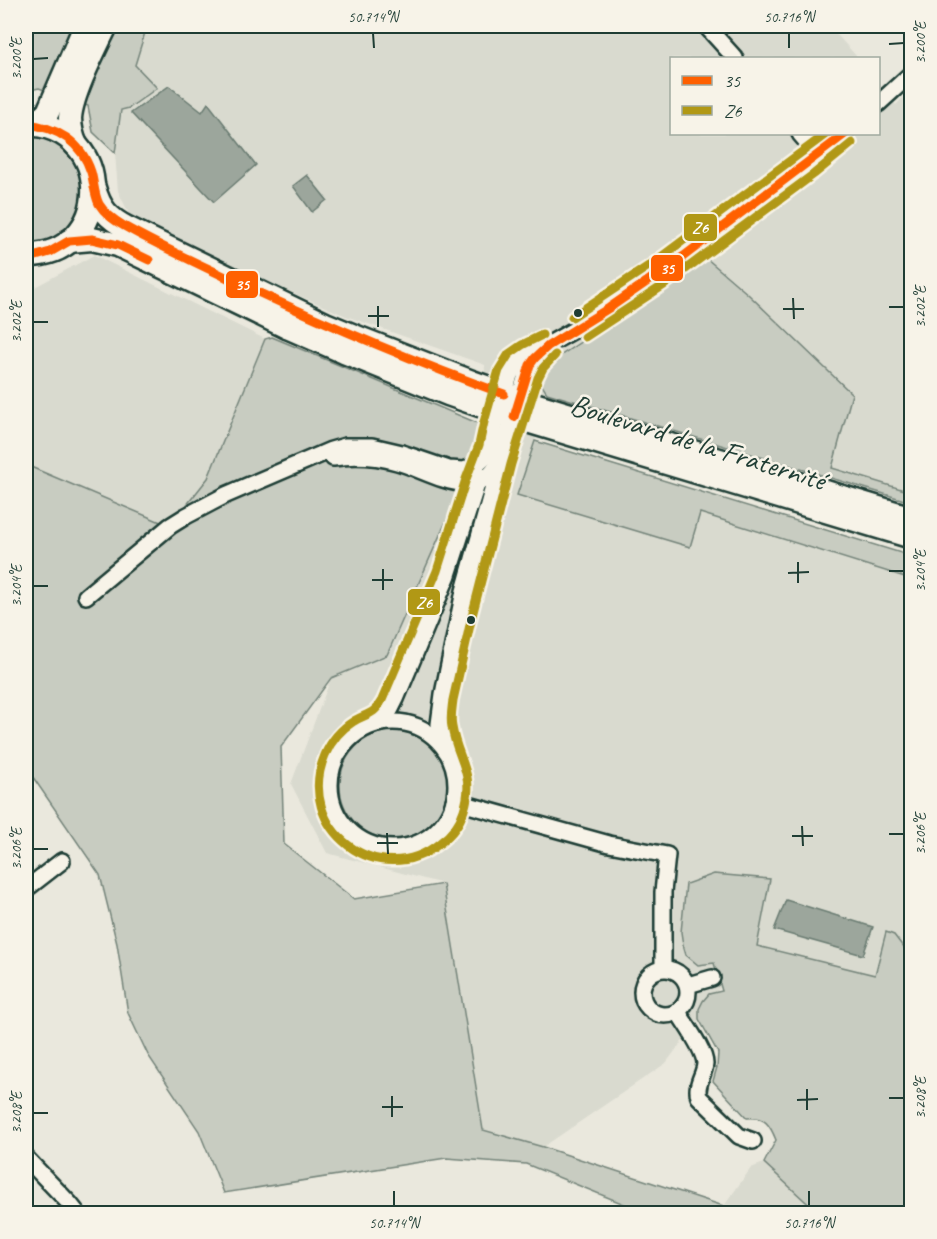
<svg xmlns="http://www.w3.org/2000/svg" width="937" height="1239" viewBox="0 0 937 1239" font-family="Caveat,sans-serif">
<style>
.built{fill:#d9dacf}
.green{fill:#c8ccc1;stroke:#74847a;stroke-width:1.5}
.water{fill:#9ca69c;stroke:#6a7c72;stroke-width:1.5}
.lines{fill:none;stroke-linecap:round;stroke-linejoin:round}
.street-casing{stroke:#1f3d34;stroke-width:20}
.primary-casing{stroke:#1f3d34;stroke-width:27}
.street{stroke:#f7f3e8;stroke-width:15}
.primary{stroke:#f7f3e8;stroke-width:22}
.bus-1-casing{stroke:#f7f3e8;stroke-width:14}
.bus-2-casing{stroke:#f7f3e8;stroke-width:14}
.bus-1{stroke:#ff6000;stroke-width:9}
.bus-2{stroke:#b19815;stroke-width:9}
.ticks{fill:none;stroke:#1f3d34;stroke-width:2}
.bus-dot{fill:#1f3d34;stroke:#f7f3e8;stroke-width:2}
.labels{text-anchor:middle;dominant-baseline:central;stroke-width:5;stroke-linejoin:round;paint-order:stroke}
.street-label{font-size:30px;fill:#1f3d34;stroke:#f7f3e8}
.line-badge{stroke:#f7f3e8;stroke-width:2}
.badge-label{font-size:16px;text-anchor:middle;font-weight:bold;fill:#fff}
.neatline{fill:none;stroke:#1f3d34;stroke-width:2}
.ticks-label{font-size:15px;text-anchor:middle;fill:#1f3d34}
</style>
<rect width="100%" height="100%" fill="#eae8dd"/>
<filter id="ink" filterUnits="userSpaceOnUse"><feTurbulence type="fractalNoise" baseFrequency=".0167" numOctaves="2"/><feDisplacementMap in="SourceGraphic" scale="12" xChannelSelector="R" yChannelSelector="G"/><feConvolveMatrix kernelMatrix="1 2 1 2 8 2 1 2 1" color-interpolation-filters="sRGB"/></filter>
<g filter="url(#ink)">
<g class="built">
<path d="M147,26H829L858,58H672V134H878L879,84L896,105L911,89V492L831,468L852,394L749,295L706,258L545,366L542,386L547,393L535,440L911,562V986L742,953L699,1019L666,1063L543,1147L483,1130L443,884L327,853L291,784L331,678L387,654L481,442L485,365L346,316L291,292L131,218L118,191L115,153L121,110Z"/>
<path d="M94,255L265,339L208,478L170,526L26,465V315L35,287Z"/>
<path d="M764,1163L818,1213H745L724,1206L751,1168Z"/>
</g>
<g class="green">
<path d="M26,26H147L135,65L157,88L129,108L121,110L115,153L93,132L88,106L39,88L26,91Z"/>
<path d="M26,131L59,140L84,173L81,214L60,237L26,246Z"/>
<path d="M706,258L749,295L852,394L832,468L911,492V502L547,393C539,382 539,379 545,366Z"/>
<path d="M272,337L482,425L481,442L387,655L331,678L281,747L284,844L354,899L443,884L483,1130L543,1147L745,1213H646L526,1164L446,1158L224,1193L199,1131L148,1055L128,1013L117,944L100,875L26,767V465L170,526L208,478L265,339Z"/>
<path d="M535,441L911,556V579L700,513L690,547L517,495Z"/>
<circle cx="394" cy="785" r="54"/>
<path d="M714,874L770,879L757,946L875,975L886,932L894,935L911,957V1213H818L764,1163L776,1140C770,1125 765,1116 747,1118L713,1081L717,1067L718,1053L699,1019V1009L703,1001L709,994L722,991L714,963L698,965L686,955L683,945L681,932L686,884Z"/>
</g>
<g class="water">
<path d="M169,86L202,112L208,103L256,165L214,202L131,113Z"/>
<path d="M307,175L327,200L312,212L293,186Z"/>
<path d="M786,900L873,927L863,955L774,930Z"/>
</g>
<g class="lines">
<g class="street-casing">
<g id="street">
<path d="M706,26L735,58"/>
<path d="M878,104L912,73"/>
<path d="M800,134L819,156"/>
<path d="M333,458C354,455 376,456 397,462C430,471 479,506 499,461L528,369L533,361L542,352"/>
<path d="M86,596L170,526L186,516L226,495L331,450L345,446H372L402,453L449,469L464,470L477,465L487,456L491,448L495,425L510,375L519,361L574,330L660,273L807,164L845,134"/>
<circle cx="393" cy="785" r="63"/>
<path d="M379,723L391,709L396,699L448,575L480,475"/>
<path d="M444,746L440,734L439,724L443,694L464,591L498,469"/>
<path d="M454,801L609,844L667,855L663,892V968"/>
<path d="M26,889L62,861"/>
<circle cx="665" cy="992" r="23"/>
<path d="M688,985L712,978"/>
<path d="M678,1012C685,1024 705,1050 705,1064C704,1076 695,1084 699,1097L739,1136L753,1141"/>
<path d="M26,1158L70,1204L78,1214"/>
</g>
</g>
<g class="primary-casing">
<g id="primary">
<path d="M26,124C118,127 113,257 26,255"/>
<path d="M26,124L39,121L48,112L85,26"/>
<path d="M76,145C72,136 70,127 70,118C72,93 95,49 106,26"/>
<path d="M94,188C100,209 108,218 127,228L325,324L359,338L472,382L534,404L912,518"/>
<path d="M69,241L92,239L118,245L289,328L344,352L448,394L514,417L912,537"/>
</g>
</g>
<use href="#street" class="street"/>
<use href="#primary" class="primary"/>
<g class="bus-1-casing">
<g id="bus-1">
<path d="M26,124C56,127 81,141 91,172C94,182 94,194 99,204C105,214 114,220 124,226C159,246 197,263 234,281C323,323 412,361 504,394"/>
<path d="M26,259L50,252L69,241L92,239L118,245L149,260"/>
<path d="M514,417L530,365L535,358L548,346L609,308L684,256L845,134"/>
</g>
</g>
<g class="bus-2-casing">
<g id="bus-2">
<path d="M572,317L653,263L826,134"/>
<path d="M542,335L522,345L509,354L499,370L484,422L479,445L466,479L437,571L382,700C374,715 368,713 354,721C341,729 331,741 325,755C294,828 379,893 440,843C451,835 460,823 464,810C476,773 457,760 452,727C450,718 452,709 453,700L472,616L511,464L538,378L543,368L555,355"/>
<path d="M585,337L667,283L814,174L852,143"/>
</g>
</g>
<use href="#bus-1" class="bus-1"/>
<use href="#bus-2" class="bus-2"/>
</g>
</g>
<path class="ticks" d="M373,33L374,48M789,33V48M889,44L904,43M33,59L48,58M793,298L794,319M378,306V327M889,307H904M783,309H804M368,316H389M33,322H48M798,562V583M383,569V590M889,571H904M788,573L809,572M372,580H393M33,586H48M802,826L803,846M387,833L388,854M889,834H904M792,836H813M377,843H398M33,849H48M807,1089V1110M392,1096V1117M889,1098H904M797,1100L818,1099M382,1107H403M33,1113H48M394,1191V1206M809,1191V1206"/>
<g class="bus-dot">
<circle cx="578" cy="313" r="5"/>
<circle cx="471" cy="620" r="5"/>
</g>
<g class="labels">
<g class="street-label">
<text transform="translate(698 442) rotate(17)">Boulevard de la Fraternité</text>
</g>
</g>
<g class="line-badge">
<rect x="683" y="213" width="35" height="29" rx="6" fill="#b19815"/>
<rect x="650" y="254" width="34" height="28" rx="6" fill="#ff6000"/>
<rect x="225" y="270" width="34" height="29" rx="6" fill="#ff6000"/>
<rect x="407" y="588" width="34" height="28" rx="6" fill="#b19815"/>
</g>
<g class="badge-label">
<text x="700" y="233">Z6</text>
<text x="667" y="274">35</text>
<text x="242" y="290">35</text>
<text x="424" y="608">Z6</text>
</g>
<rect width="937" height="1239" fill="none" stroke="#f7f3e8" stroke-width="66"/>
<rect x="670" y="57" width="210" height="78" fill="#f7f3e8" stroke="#a1aaa0" stroke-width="1.5"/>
<rect x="682" y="76" width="30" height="9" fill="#ff6000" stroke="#a1aaa0" stroke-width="1.5"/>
<text x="724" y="87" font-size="18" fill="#1f3d34">35</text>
<rect x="682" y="106" width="30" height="9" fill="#b19815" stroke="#a1aaa0" stroke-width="1.5"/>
<text x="724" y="117" font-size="18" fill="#1f3d34">Z6</text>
<rect x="33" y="33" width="871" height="1173" class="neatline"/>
<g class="ticks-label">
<text x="373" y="22">50.714°N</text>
<text x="789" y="22">50.716°N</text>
<text transform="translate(920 43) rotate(-90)" y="5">3.200°E</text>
<text transform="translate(16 59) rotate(-90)" y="5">3.200°E</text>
<text transform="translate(920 307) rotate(-90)" y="5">3.202°E</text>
<text transform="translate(16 322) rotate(-90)" y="5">3.202°E</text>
<text transform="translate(920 571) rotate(-90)" y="5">3.204°E</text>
<text transform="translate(16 586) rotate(-90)" y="5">3.204°E</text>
<text transform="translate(920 834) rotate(-90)" y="5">3.206°E</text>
<text transform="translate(16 849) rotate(-90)" y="5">3.206°E</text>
<text transform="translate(920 1098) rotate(-90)" y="5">3.208°E</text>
<text transform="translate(16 1113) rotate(-90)" y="5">3.208°E</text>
<text x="394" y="1228">50.714°N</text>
<text x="809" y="1228">50.716°N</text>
</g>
</svg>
